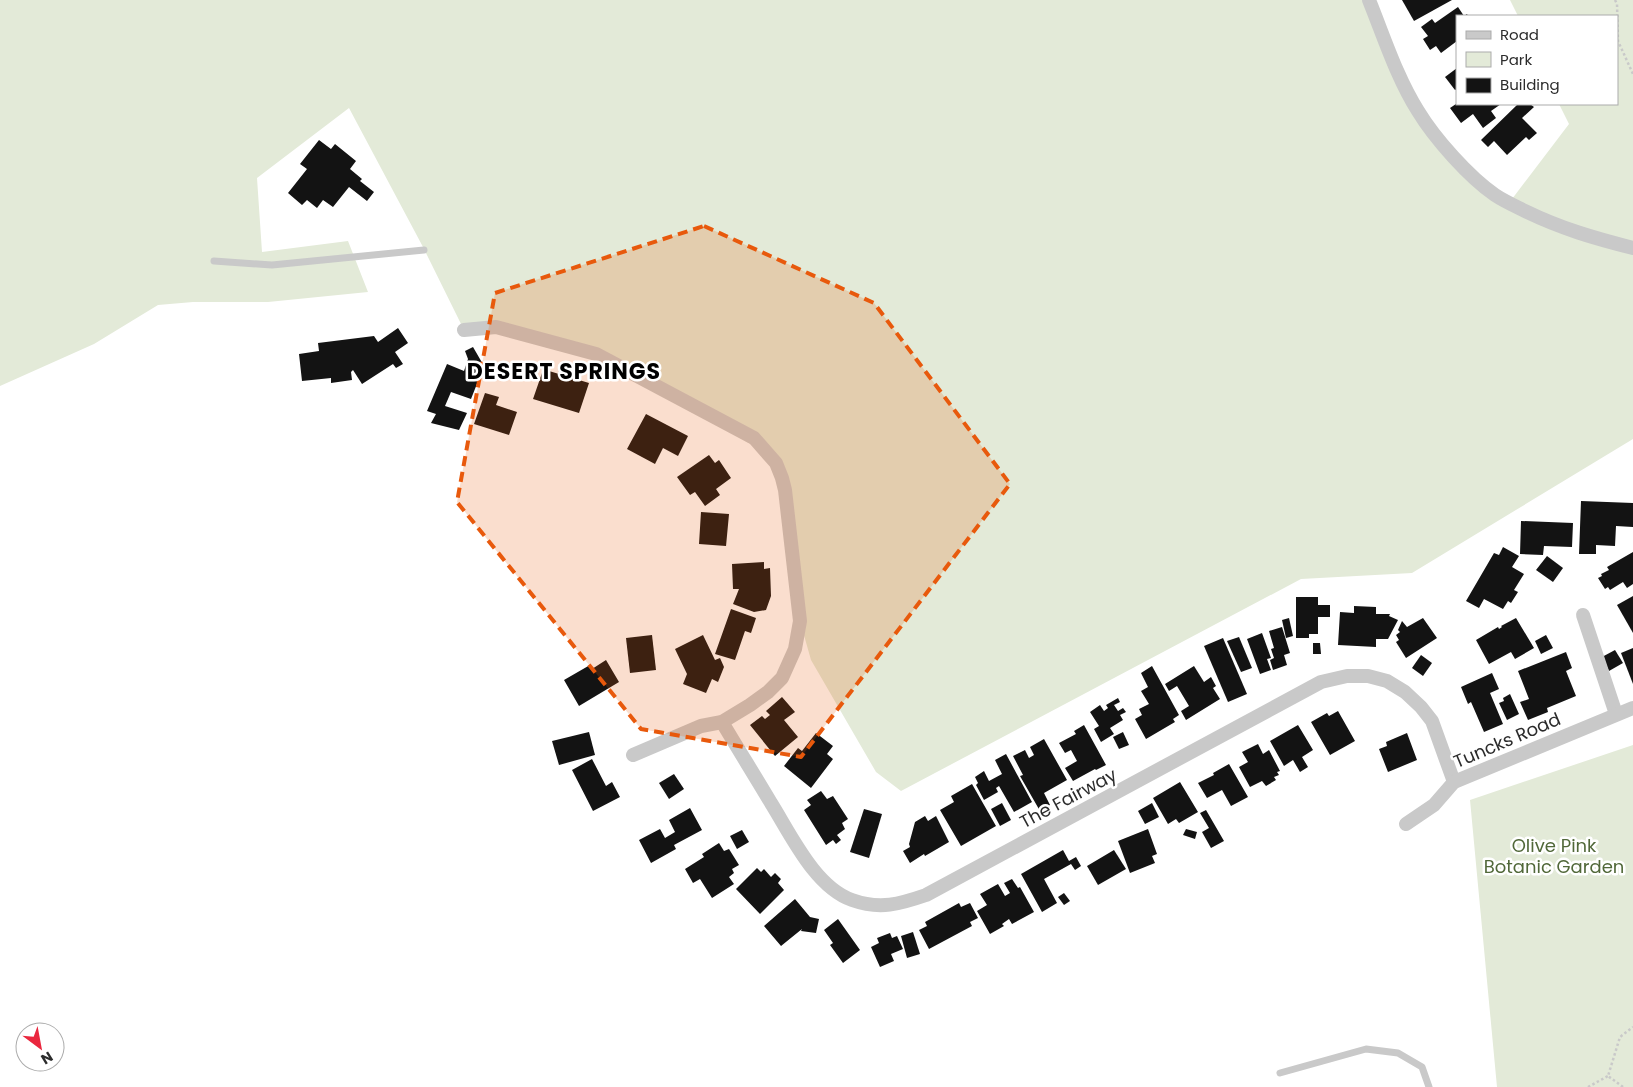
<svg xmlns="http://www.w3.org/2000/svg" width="1633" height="1087" viewBox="0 0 1633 1087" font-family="Poppins,sans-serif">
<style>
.green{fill:#e3ead8}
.building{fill:#131313}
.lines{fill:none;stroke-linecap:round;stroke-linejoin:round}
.path{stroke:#c9c9c9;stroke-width:2.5;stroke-dasharray:2.5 2.5;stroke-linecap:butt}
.lane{stroke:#c9c9c9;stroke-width:7}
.street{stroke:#c9c9c9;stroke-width:14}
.marked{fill:#e8590c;fill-opacity:0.2;stroke:#e8590c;stroke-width:4;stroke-dasharray:10 6;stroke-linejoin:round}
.labels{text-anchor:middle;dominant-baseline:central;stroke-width:5;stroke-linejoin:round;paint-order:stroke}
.street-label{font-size:18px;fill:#2c2c2c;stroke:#fff}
.park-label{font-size:18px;fill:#516839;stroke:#fff}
.district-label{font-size:22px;font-weight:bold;letter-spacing:1px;fill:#000;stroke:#fff}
</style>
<rect width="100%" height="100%" fill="#fff"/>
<g class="green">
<path d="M0,0H1369L1433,131L1509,203L1569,124L1559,104H1617V16H1518L1510,0H1633V439L1412,573L1301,579L901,791L876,772L811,660L800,621L785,490L769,455L596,354L496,327L464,330L423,247L349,108L257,178L262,252L348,241L368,292L268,302H193L158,305L94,344L0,386Z"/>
<path d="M1633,745V1087H1497L1470,800Z"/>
</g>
<g class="building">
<path d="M1402,0H1452L1414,21Z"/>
<path d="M1458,7L1464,16L1467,14L1468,16H1457V41L1441,53L1436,46L1430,50L1423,39L1428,36L1421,27L1432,19L1435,23Z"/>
<path d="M1457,68V89L1455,90L1445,77Z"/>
<path d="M1456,104H1501L1491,111L1496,118L1483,128L1473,114L1461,123L1450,108Z"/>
<path d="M1518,104H1530L1534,107L1522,118L1537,133L1529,140L1526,137L1507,155L1494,141L1488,147L1481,140Z"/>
<path d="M319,140L331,149L335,144L356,161L350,169L362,179L360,181L374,192L367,201L349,187L333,207L323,200L317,208L307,200L302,205L288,193L307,169L300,164Z"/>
<path d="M398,328L408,343L395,352L403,364L396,368L393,364L362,384L353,370L351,372L352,380L331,383V378L302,381L299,354L319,351L318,343L374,336L378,342Z"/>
<path d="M473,347L484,366L471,399L451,392L445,406L467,413L459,430L431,423L436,414L427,411L447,364L464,371L468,359L465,351Z"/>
<path d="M549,371L589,383L579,413L533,399L542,373L548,375Z"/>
<path d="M485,393L499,397L496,405L517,412L509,435L474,424Z"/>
<path d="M646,414L688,436L678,456L663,448L655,464L627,449Z"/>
<path d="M709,455L715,463L719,460L731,478L716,489L720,495L705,506L695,492L690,495L677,477Z"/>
<path d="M1581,501L1633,503V527L1616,526L1615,546L1596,545V554H1579Z"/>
<path d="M701,512L729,514L726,546L699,544Z"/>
<path d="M1521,521L1573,523L1572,547L1544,546L1543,555L1520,554Z"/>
<path d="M1503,547L1519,556L1512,567L1524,574L1514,590L1518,592L1511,603L1508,601L1503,609L1484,599L1479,608L1466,601L1494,553L1499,555Z"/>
<path d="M1633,552V584L1627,588L1623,582L1610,590L1608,587L1605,589L1598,578L1602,576L1601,574L1609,570L1607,567Z"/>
<path d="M1547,556L1563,568L1553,582L1536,570Z"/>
<path d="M764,562V569L770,568L771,596L766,610L754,612L733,604L739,589H733L732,564Z"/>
<path d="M1633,596V633L1617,605Z"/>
<path d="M1296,597H1318V605H1330V617H1318V634H1309V638H1296Z"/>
<path d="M1354,606L1376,607V614H1390L1389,616L1398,620L1388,639H1376V647L1338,645L1340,612L1354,613Z"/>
<path d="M731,609L756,618L751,633L745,631L735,660L715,654Z"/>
<path d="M1289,618L1293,636L1286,638L1282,620Z"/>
<path d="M1423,618L1437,638L1406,658L1396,642L1399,640L1396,635L1400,632L1398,630L1402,621L1407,627Z"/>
<path d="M1516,618L1534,648L1515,659L1511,652L1489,664L1476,640L1498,627L1499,629L1502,627L1501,626Z"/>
<path d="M1282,627L1290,653L1284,655L1287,665L1273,670L1270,660L1274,658L1271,649L1274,648L1269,631Z"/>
<path d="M1262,633L1271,658L1267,659L1271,670L1260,674L1247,639Z"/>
<path d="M652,635L656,670L630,673L626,638Z"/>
<path d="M703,635L715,660L720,658L724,667L718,682L712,679L706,693L683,684L687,674L675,649Z"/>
<path d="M1546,635L1553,648L1541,654L1535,641Z"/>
<path d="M1239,637L1252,668L1241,672L1227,641Z"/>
<path d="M1223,638L1247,694L1228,702L1204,646Z"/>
<path d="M1313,643H1320L1321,654H1313Z"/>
<path d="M1633,648V684L1621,653Z"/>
<path d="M1615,650L1623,663L1609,671L1602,657Z"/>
<path d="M1566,652L1572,668L1566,671L1576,696L1547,708L1548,712L1528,720L1520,702L1529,699L1518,671Z"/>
<path d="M1421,655L1432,663L1423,676L1412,668Z"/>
<path d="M606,660L619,682L579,706L564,680L590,665L592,669Z"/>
<path d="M1152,666L1179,715L1173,719L1175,722L1146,739L1135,719L1142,715L1139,709L1149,704L1141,691L1148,687L1141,673Z"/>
<path d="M1194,666L1204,682L1211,677L1216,686L1213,688L1220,699L1186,720L1181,711L1189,706L1177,686L1169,691L1165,684Z"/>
<path d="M1492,673L1499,689L1490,693L1503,724L1484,732L1471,702L1468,704L1461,687Z"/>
<path d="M1510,694L1519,714L1507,720L1499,703L1504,701L1503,698Z"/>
<path d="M782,697L795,712L784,720L798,737L775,756L750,725L762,716L765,719L770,715L766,711Z"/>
<path d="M1118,698L1120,702L1114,705L1118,711L1123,708L1126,712L1120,715L1123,720L1110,728L1114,734L1101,742L1094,729L1099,726L1090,712L1100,705L1104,711L1108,708L1106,705Z"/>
<path d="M1338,711L1355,741L1330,755L1311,722L1327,713L1329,716Z"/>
<path d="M1084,725L1106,765L1096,770L1095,769L1073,781L1065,768L1077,761L1071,750L1065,753L1059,743L1076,734L1074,731Z"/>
<path d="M1298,725L1313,750L1302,757L1308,767L1300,772L1293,760L1284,766L1270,741Z"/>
<path d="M589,732L595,755L559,765L552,741Z"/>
<path d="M1123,732L1129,745L1119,749L1113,737Z"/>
<path d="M816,733L833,746L827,754L833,759L811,788L784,766L798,748L802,751Z"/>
<path d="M1407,733L1417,760L1388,772L1379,749L1387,746L1386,742Z"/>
<path d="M1044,739L1067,780L1044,793L1050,805L1040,811L1020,776L1023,775L1013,756L1025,750L1029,758L1034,755L1030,747Z"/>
<path d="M1258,744L1263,754L1269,750L1280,771L1277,772L1279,775L1274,777L1276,780L1266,786L1262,781L1250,787L1239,767L1248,762L1242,752Z"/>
<path d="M1006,754L1032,802L1014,812L999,786L996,788L998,792L984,800L976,785L978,783L975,777L984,771L989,781L1002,774L995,760Z"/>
<path d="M592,759L606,786L612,782L620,797L593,811L572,770Z"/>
<path d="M1229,764L1248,797L1231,806L1222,790L1207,798L1198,783L1214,775L1213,773Z"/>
<path d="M674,774L684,789L669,799L659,783Z"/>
<path d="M1180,782L1198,812L1179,823L1176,819L1168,824L1153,798Z"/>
<path d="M972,784L996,826L961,846L940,810L954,802L951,796Z"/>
<path d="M821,791L827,799L833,796L848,819L842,823L845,829L837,835L841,840L836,844L833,840L826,845L804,810L811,805L807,800Z"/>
<path d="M1002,803L1011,820L1000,826L991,809Z"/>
<path d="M1152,803L1159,817L1145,824L1138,811Z"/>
<path d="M690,808L702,830L674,845L676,849L651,863L639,840L660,829L665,838L675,832L669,820Z"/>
<path d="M864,809L882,814L869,858L850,852Z"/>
<path d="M1206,810L1224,841L1211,848L1202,832L1209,828L1200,813Z"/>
<path d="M925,816L928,821L936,816L949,842L925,856L924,854L910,863L903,851L910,847L909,844L915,822Z"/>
<path d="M1148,829L1157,854L1152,856L1155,863L1130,873L1118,841Z"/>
<path d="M1186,829L1197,832L1195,839L1183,835Z"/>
<path d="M742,830L749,842L737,849L730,836Z"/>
<path d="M719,843L724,851L729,849L739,865L732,869L734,873L729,877L734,884L712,898L700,879L693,883L685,869L704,857L702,854Z"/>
<path d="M1063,850L1069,861L1076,857L1081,866L1075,870L1071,864L1044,879L1057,903L1042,912L1021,874Z"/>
<path d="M1114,850L1126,869L1098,885L1087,866Z"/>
<path d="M757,868L761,872L764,869L771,877L775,873L781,879L778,883L784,890L760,914L736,889Z"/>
<path d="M1012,879L1018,888L1020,887L1034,912L1012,924L1009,919L1002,924L1004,926L990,934L977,911L987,905L980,894L998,884L1005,896L1010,893L1004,883Z"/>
<path d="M1064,893L1070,901L1064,905L1058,897Z"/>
<path d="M795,899L810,917L819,919L816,933L801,931L802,929L781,946L764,926Z"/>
<path d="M959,903L961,907L970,903L978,918L970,922L972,926L929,949L919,930L927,926L925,922Z"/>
<path d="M838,919L860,950L843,963L830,945L833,943L824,930Z"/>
<path d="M913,932L920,954L907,958L901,936Z"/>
<path d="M890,933L892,938L897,936L903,949L891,954L894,961L880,967L871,947L879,943L877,938Z"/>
</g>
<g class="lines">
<g class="path">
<path d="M1615,0L1617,4L1618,41L1633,74"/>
<path d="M1588,1087L1608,1076"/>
<path d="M1623,1087L1608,1076L1620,1037L1633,1027"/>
</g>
<g class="lane">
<path d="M214,261L272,265L424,250"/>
<path d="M1280,1073L1366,1049L1398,1053L1422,1067L1429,1087"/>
</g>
<g class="street">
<path d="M1369,0C1384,37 1397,78 1418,111C1435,139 1469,177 1495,195C1504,201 1515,206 1525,211C1562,229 1594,238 1633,248"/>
<path d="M464,330L496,327L596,354L754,438L776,463L782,478L785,490L800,621L795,649L782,678L768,692L750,705L722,722L701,726L633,755"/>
<path d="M1583,615L1616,714"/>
<path d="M722,722C738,749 755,776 771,803C791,835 815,887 852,900C880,910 900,904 926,895L1321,682L1347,676H1368L1387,681L1405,692L1421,707L1432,721L1454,782"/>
<path d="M1406,824L1434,805L1454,782L1633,708"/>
</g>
</g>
<path class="marked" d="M704,226L874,303L1010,484L801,757L641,729L457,502L495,293Z"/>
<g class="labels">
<g class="street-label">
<text transform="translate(1507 740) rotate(-23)">Tuncks Road</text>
<text transform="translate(1068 798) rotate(-28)">The Fairway</text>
</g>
<g class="park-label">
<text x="1554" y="845">Olive Pink<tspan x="1554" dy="21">Botanic Garden</tspan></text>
</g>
<g class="district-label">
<text x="564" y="371">DESERT SPRINGS</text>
</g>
</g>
<rect x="1456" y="15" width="162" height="90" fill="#ffffff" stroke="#ababab"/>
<rect x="1466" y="31" width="25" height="8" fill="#c9c9c9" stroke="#ababab"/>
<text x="1500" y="40" font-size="15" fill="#2c2c2c">Road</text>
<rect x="1466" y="52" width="25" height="15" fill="#e3ead8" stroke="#ababab"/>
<text x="1500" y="65" font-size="15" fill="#2c2c2c">Park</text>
<rect x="1466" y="78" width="25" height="15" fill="#131313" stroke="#ababab"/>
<text x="1500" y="90" font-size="15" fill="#2c2c2c">Building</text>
<g transform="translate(40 1047) rotate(148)"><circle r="24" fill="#ffffff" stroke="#ababab"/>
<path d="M0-4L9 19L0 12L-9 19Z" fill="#ea273e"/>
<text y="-8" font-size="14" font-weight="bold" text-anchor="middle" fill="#2c2c2c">N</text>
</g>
</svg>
